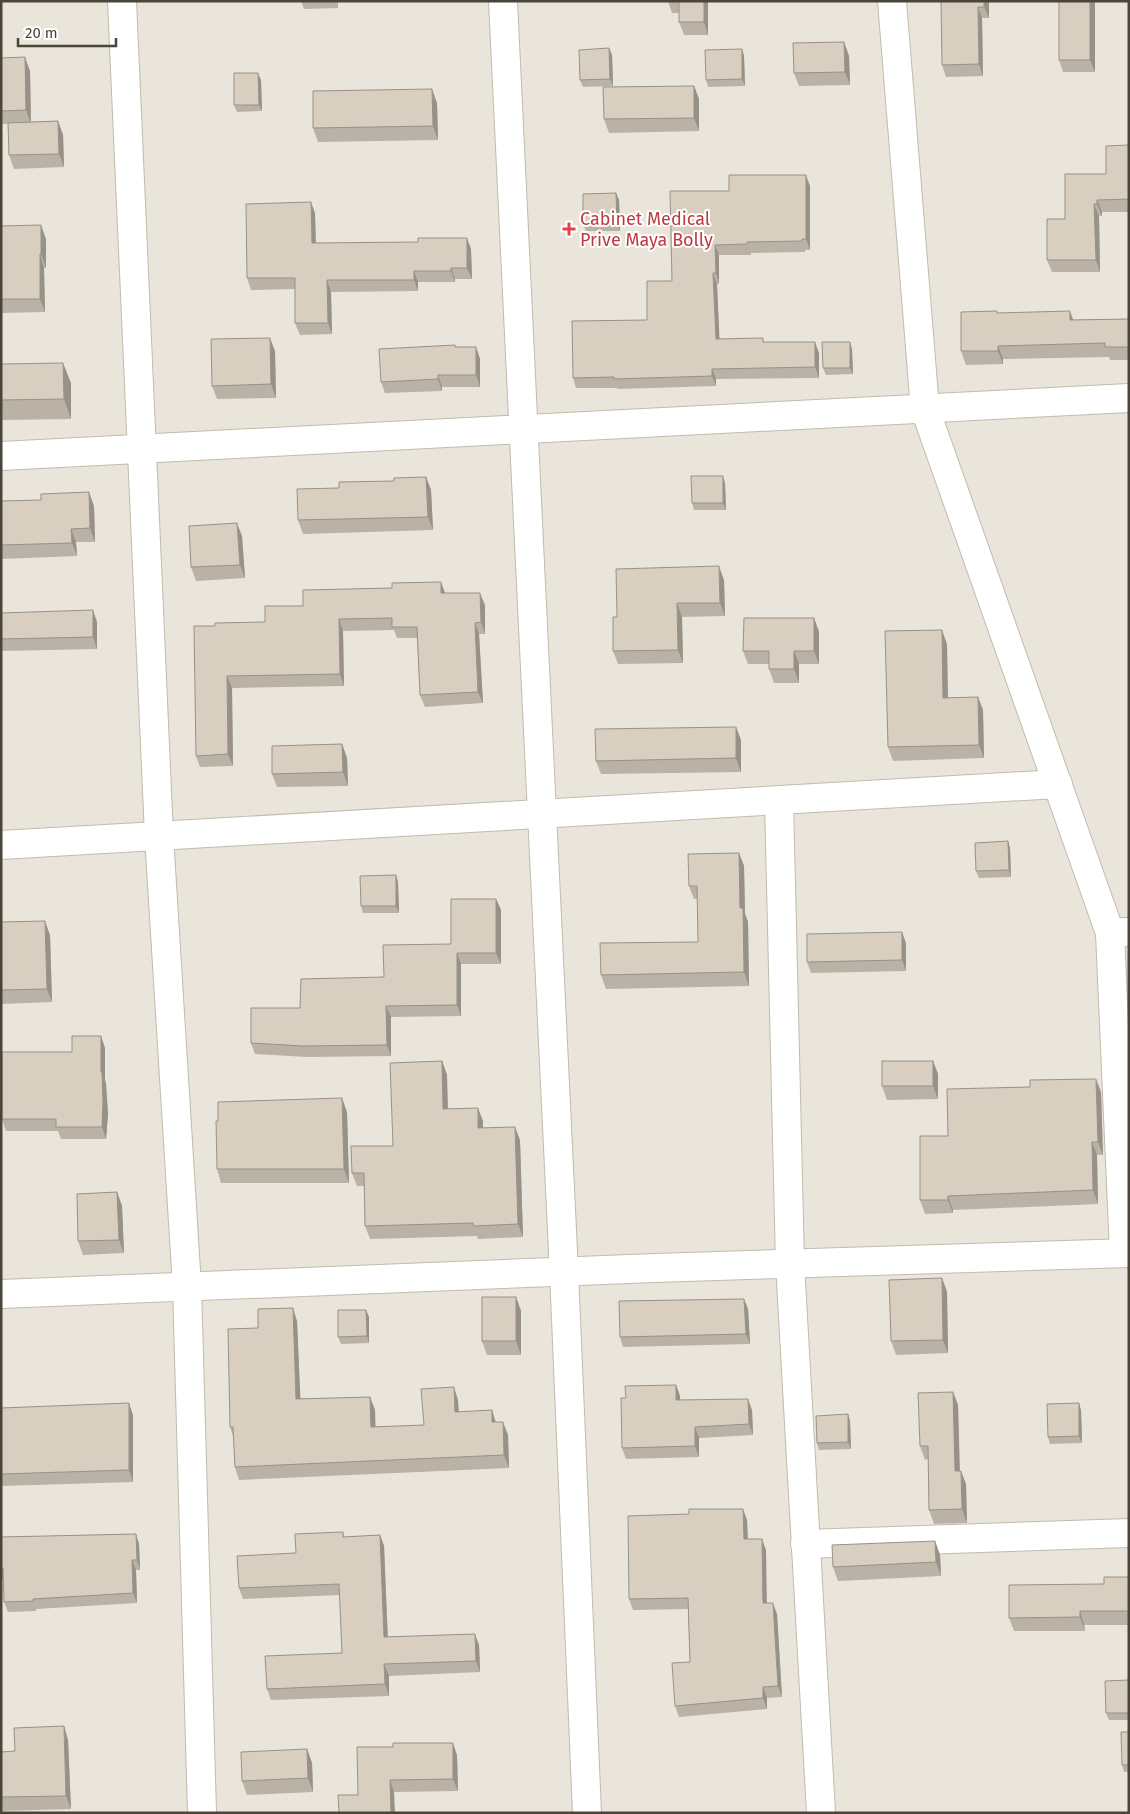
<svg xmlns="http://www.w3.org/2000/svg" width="1130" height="1814" viewBox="0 0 1130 1814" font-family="'Fira Sans',sans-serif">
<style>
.residential{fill:#eae5da}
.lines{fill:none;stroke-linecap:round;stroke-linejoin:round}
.minor-casing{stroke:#c2bbae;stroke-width:30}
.minor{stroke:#fff;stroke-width:28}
.wall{fill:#bab2a6}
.shaded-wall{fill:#979187}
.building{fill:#d8cfc1;stroke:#979187}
.health-dot{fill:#e0444e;stroke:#fff;stroke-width:2}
.labels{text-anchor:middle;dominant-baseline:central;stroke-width:4;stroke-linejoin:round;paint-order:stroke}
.health-label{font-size:18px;fill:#be3a42;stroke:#fff;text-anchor:start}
</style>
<rect width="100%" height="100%" fill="#f6f3ec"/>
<rect class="residential" x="1" y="1" width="1128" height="1812"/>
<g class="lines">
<g class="minor-casing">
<g id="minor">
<path d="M122,1L159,836L187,1287L202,1813"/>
<path d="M503,1L564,1272L587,1813"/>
<path d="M892,1L925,409L1110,933"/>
<path d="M1,456L1129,398"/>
<path d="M779,801L790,1264L821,1813"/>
<path d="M1,845L1058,784"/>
<path d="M1124,1253L1110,933L1127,932"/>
<path d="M1,1294L655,1268L1129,1253"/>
<path d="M805,1544L1129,1533"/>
</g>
</g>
<use href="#minor" class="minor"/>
</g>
<g class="wall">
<path d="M301,1H338V8L304,9Z"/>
<path d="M668,1H708V35H684L679,22V13H672Z"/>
<path d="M941,1H989V18H982L983,76L946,77L942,65Z"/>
<path d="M1095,1V72H1063L1059,60Z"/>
<path d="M844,42L849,56L850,85L799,86L794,73Z"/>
<path d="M609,48L612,55L613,86L583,87L580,80Z"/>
<path d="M742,49L744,56L745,86L708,87L706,80Z"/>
<path d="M1,58L30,71L31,122L58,121L63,135L64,167L14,169L9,155L8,124H1Z"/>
<path d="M261,80L262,111L237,112L234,105Z"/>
<path d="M694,86L699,99V131L609,133L604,119Z"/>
<path d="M437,103L438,140L318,142L313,128Z"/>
<path d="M1129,145V212H1102V216H1099L1100,272H1052L1047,260L1065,219L1106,174Z"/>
<path d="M810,186V250H805V252L751,253V255H719V284H717L719,339L764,342L819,353V378L716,379V386L618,389L617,388H576L573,378L647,320L729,191Z"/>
<path d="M616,193L619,200L620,231H586L583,224Z"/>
<path d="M315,213L316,243L471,249L472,279H455V282H418V291L331,292L332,334L300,335L295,323V289L251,290L247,278Z"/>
<path d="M1,226L46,239V268H44L45,312L1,313Z"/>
<path d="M997,311L998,313L1073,320L1129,319V360H1110L1109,357L1003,359V364L966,365L961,351Z"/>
<path d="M456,347H476L480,359V387H442V391L385,393L381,382Z"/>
<path d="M852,349L853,374L826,375L823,368Z"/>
<path d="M275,351L276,398L217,399L212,386Z"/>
<path d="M1,364L71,383V419L1,420Z"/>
<path d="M426,477L431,490L433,530L303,534L298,520L339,488Z"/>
<path d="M725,483L726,510H694L692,503Z"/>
<path d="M1,501L94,506L95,542H76L77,556L1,559Z"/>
<path d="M242,536L245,578L196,581L191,567Z"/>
<path d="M724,580L725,616L682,617L683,663L618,664L613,651L617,617Z"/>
<path d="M445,593L485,605V634H479L483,703L425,707L420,695L417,638H397L394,630L343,631L344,686L232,688L233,766L200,767L196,756L215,626L265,622L303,606Z"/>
<path d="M1,613L97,622V649L1,651Z"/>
<path d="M814,618L819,632V664H799V683H774L769,669V664H748L743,651Z"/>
<path d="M947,644L948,698L978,697L983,710L984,758L893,761L888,747Z"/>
<path d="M736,727L741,740V772L601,774L596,761Z"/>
<path d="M342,744L347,758L348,786L277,787L272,774Z"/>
<path d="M1008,841L1010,848L1011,877L979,878L976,871Z"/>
<path d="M739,853L744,866L745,914L748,922L749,986L606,989L601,975L698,942V899H694L689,886Z"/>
<path d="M396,875L398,882L399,913H363L361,906Z"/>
<path d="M496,899L501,910V964H461V1016L391,1017V1056L307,1057L255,1054L251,1043L300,1008L384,977L451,944Z"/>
<path d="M1,922L50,935L52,1002L1,1004Z"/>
<path d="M906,943V971L811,973L807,962Z"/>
<path d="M101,1036L105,1048V1080L106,1084L108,1114L106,1139H61L58,1131H6L2,1119L72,1052Z"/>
<path d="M442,1061L447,1075L448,1109L483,1121V1128L520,1140L523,1237L478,1239L477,1236L370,1239L365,1226L364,1186H357L352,1173L393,1146Z"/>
<path d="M933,1061L938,1074V1099L887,1100L882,1086Z"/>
<path d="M1101,1092L1103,1155H1097L1098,1204L953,1210V1213L925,1214L920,1200L948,1136Z"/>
<path d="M347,1112L349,1183H221L217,1169Z"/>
<path d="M117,1192L122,1206L124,1253L83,1255L78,1241Z"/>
<path d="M942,1278L947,1292L948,1353L896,1355L891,1341Z"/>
<path d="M516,1297L521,1311V1355H487L482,1341Z"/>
<path d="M744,1299L748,1309L750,1344L623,1347L620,1337Z"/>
<path d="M366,1310L369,1317V1343L341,1344L338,1337Z"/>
<path d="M297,1321L300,1399L370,1397L375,1410V1427L424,1425L458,1400L459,1412L496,1422L508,1435L509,1468L239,1480L235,1467L234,1439L230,1427L258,1328Z"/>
<path d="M676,1385L680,1396V1400L752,1410L753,1435L699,1438V1457L626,1459L622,1448L626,1398Z"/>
<path d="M953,1392L958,1405L960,1471L966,1484L967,1523L934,1524L929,1510L928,1459L925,1460L920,1446Z"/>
<path d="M1,1408L133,1415V1482L1,1486Z"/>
<path d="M1081,1410L1082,1443L1050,1444L1048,1437Z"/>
<path d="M848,1414L850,1421L851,1449L819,1450L817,1443Z"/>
<path d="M747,1520L748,1539L766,1550V1603L777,1614L782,1697L767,1698V1709L679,1717L675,1706L690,1662L688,1609L633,1610L629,1599Z"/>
<path d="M343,1532L345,1537L380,1535L384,1546L388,1637L479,1645L480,1672L389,1676V1696L271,1700L267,1689L342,1653L340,1595L243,1599L239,1588L296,1553Z"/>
<path d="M136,1534L139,1544L140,1570H136L137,1603L36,1609V1611L8,1612L4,1602L3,1579H1V1537Z"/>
<path d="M935,1541L940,1555L941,1576L838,1581L833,1567Z"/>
<path d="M1129,1577V1625H1084L1085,1631H1014L1009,1618L1104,1584Z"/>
<path d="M1129,1680V1720H1109L1106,1713Z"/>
<path d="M64,1726L68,1740L71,1809L1,1811V1752L15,1751Z"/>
<path d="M1129,1732V1772H1124L1122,1765Z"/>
<path d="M357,1747L457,1755L458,1791L394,1792Z"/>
<path d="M307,1749L312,1763L313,1792L247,1795L242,1781Z"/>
</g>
<g class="shaded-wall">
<path d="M704,1H708V35L704,22Z"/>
<path d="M984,1H989V18L984,7Z"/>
<path d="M1090,1H1095V72L1090,60Z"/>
<path d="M978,7L982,18L983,76L979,64Z"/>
<path d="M844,42L849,56L850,85L845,72Z"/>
<path d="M609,48L612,55L613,86L610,79Z"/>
<path d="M742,49L744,56L745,86L742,79Z"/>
<path d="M25,57L30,71L31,124L26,110Z"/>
<path d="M258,73L261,80L262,111L259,105Z"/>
<path d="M694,86L699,99V131L694,118Z"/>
<path d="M432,89L437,103L438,140L433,126Z"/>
<path d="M58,121L63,135L64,167L59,154Z"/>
<path d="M806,175L810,186V250L806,239Z"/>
<path d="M616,193L619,200L620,231L617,224Z"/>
<path d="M1097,200L1102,212V216L1097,204Z"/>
<path d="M311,202L315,213L316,255L312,243Z"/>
<path d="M1094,204L1099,216L1100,272L1096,260Z"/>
<path d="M41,225L46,239V268L41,254Z"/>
<path d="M467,238L471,249L472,279L467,268Z"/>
<path d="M715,245L719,255V284L716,273Z"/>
<path d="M40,254L44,268L45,312L40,299Z"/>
<path d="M451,268L455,279V282L451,271Z"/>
<path d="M414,271L418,282V291L414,280Z"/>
<path d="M713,273L717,284L720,350L716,339Z"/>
<path d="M327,280L331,292L332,334L328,323Z"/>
<path d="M1070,311L1075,325L1070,320Z"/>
<path d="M270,338L275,351L276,398L271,384Z"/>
<path d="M815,342L819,353V378L815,367Z"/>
<path d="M850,342L852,349L853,374L850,368Z"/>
<path d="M998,346L1003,359V364L998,351Z"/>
<path d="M476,347L480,359V387L476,375Z"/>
<path d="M63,363L71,383V419L64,399Z"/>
<path d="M712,369L716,379V386L712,376Z"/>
<path d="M438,375L442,387V391L438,379Z"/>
<path d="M723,476L725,483L726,510L723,503Z"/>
<path d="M426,477L431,490L433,530L428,517Z"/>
<path d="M89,492L94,506L95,542L90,528Z"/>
<path d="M237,523L242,536L245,578L240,565Z"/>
<path d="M71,529L76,542L77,556L72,543Z"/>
<path d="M719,566L724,580L725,616L720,603Z"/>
<path d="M441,582L445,593H441Z"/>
<path d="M480,593L485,605V634L481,622Z"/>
<path d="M677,603L682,617L683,663L678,650Z"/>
<path d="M93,610L97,622V649L93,637Z"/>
<path d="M814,618L819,632V664L814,651Z"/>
<path d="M339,619L343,631L344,686L340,674Z"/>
<path d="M475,623L479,634L483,703L478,692Z"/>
<path d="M942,630L947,644L948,711L943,698Z"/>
<path d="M794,651L799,664V683L794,669Z"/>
<path d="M227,676L232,688L233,766L228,754Z"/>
<path d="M978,697L983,710L984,758L979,745Z"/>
<path d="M736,727L741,740V772L736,758Z"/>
<path d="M342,744L347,758L348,786L343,772Z"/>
<path d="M1008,841L1010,848L1011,877L1009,870Z"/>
<path d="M739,853L744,866L745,914L748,922L749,986L744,972L740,908Z"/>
<path d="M396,875L398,882L399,913L396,906Z"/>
<path d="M496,899L501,910V964L496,953Z"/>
<path d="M45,921L50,935L52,1002L47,989Z"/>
<path d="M902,932L906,943V971L902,960Z"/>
<path d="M457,953L461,964V1016L457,1005Z"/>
<path d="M386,1006L391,1017V1056L387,1045Z"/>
<path d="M101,1036L105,1048V1080L106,1084L108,1114L106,1139L102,1127L101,1072Z"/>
<path d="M442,1061L447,1075L448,1123L443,1109Z"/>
<path d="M933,1061L938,1074V1099L933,1086Z"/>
<path d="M1096,1079L1101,1092L1103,1155L1098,1142Z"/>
<path d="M342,1098L347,1112L349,1183L344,1169Z"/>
<path d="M478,1108L483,1121V1141L478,1128Z"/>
<path d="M515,1127L520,1140L523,1237L518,1224Z"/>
<path d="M1092,1142L1097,1155L1098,1204L1093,1190Z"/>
<path d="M117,1192L122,1206L124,1253L119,1240Z"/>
<path d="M948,1196L953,1210V1213L948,1200Z"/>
<path d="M942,1278L947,1292L948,1353L943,1340Z"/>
<path d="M516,1297L521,1311V1355L516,1341Z"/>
<path d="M744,1299L748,1309L750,1344L746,1334Z"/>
<path d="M293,1308L297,1321L301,1412L296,1399Z"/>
<path d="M366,1310L369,1317V1343L367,1336Z"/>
<path d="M676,1385L680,1396V1411L676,1400Z"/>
<path d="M454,1387L458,1400L459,1425L455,1412Z"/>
<path d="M953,1392L958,1405L960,1484L955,1471Z"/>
<path d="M370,1397L375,1410L376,1440L371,1427Z"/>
<path d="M748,1399L752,1410L753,1435L749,1424Z"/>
<path d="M129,1403L133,1415V1482L129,1470Z"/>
<path d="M1079,1403L1081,1410L1082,1443L1079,1436Z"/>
<path d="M492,1410L496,1423L492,1422Z"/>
<path d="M848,1414L850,1421L851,1449L848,1442Z"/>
<path d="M503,1422L508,1435L509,1468L504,1455Z"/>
<path d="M695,1427L699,1438V1457L695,1446Z"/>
<path d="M961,1471L966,1484L967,1523L962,1509Z"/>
<path d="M743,1509L747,1520L748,1550L744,1539Z"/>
<path d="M136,1534L139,1544L140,1570L137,1560Z"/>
<path d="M380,1535L384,1546L388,1648L384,1637Z"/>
<path d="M762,1539L766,1550L767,1614L763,1603Z"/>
<path d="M935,1541L940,1555L941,1576L936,1562Z"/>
<path d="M132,1560L136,1570L137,1603L133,1593Z"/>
<path d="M773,1603L777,1614L782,1697L778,1686Z"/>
<path d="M1080,1611L1084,1625L1085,1631L1080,1617Z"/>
<path d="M475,1634L479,1645L480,1672L476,1661Z"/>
<path d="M384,1664L389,1676V1696L385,1684Z"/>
<path d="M763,1687L767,1698V1709L763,1698Z"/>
<path d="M64,1726L68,1740L71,1809L66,1796Z"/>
<path d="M453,1743L457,1755L458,1791L453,1779Z"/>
<path d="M307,1749L312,1763L313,1792L308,1778Z"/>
<path d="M390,1780L394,1792L395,1813H391Z"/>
</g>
<g class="building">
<rect x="679" y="1" width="25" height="21"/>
<path d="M941,1H984V7H978L979,64L942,65Z"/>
<rect x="1059" y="1" width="31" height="59"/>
<path d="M844,42L845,72L794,73L793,43Z"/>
<path d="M609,48L610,79L580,80L579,50Z"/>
<path d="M742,49V79L706,80L705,50Z"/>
<path d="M25,57L26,110L1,111V58Z"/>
<path d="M234,73H258L259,105H234Z"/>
<path d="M694,86V118L604,119L603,87Z"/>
<path d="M432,89L433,126L313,128V91Z"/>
<path d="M58,121L59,154L9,155L8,123Z"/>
<path d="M1129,145V199L1097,200V204H1094L1096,260H1047V219H1065V174H1106V146Z"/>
<path d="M729,175H806V239H802V241L747,242V244L715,245L716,273H713L716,339L763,338V342H815V367L712,369V376L614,379V377L573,378L572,321L647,320V281H672L670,191H729Z"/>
<path d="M616,193L617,224H583V194Z"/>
<path d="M311,202L312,243L418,242V238H467V268H451V271H414V280H327L328,323H295V278H247L246,204Z"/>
<path d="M41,225V254H40V299H1V226Z"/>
<path d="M997,311V313L1070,311V320L1129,319V347H1105V343L998,346V351H961V312Z"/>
<path d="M270,338L271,384L212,386L211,339Z"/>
<path d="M822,342H850V368H823Z"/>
<path d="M455,345V347H476V375H438V379L381,382L379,349Z"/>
<path d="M63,363L64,399L1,400V364Z"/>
<path d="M691,476H723V503H692Z"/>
<path d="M426,477L428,517L298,520L297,489L339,488V482L394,481V478Z"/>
<path d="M89,492L90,528L71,529L72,543L1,545V501L41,500V494Z"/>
<path d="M237,523L240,565L191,567L189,526Z"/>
<path d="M719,566L720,603H677L678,650L613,651V617H617L616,569Z"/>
<path d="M441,582V593H480L481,622L475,623L478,692L420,695L417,627H392V618L339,619L340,674L227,676L228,754L196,756L194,626H215V623L265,622V606H303V590L392,588V583Z"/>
<path d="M93,610V637L1,639V613Z"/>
<path d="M744,618H814V651H794V669H769V651H743Z"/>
<path d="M942,630L943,698L978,697L979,745L888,747L885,631Z"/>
<path d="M736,727V758L596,761L595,729Z"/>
<path d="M342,744L343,772L272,774V746Z"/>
<path d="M1008,841L1009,870L976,871L975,843Z"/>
<path d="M739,853L740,908H743L744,972L601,975L600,943L698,942L697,886H689L688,854Z"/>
<path d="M396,875V906H361L360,876Z"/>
<path d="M451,899H496V953H457V1005L386,1006L387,1045L303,1046L251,1043V1008H300L301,979L384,977L383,945L451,944Z"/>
<path d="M45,921L47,989L1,990V922Z"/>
<path d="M902,932V960L807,962V934Z"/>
<path d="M72,1036H101V1072H102L103,1102L102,1127H56V1119H2V1052H72Z"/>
<path d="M442,1061L443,1109L478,1108V1128L515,1127L518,1224L474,1226L473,1223L365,1226L364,1173H352L351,1146H393L390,1063Z"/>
<rect x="882" y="1061" width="51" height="25"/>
<path d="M1096,1079L1098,1142H1092L1093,1190L948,1196V1200H920V1136H948L947,1089L1030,1087V1080Z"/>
<path d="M342,1098L344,1169H217L216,1121H218V1102Z"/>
<path d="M117,1192L119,1240L78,1241L77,1194Z"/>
<path d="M942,1278L943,1340L891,1341L889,1280Z"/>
<rect x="482" y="1297" width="34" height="44"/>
<path d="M744,1299L746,1334L620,1337L619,1301Z"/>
<path d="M293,1308L296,1399L370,1397L371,1427L424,1425L421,1389L454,1387L455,1412L492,1410V1422H503L504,1455L235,1467L233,1427H230L228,1329L258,1328V1309Z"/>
<path d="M338,1310H366L367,1336L338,1337Z"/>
<path d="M676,1385V1400L748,1399L749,1424L695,1427V1446L622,1448L621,1398H626L625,1386Z"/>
<path d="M953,1392L955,1471H961L962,1509L929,1510L928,1446H920L918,1393Z"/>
<path d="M129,1403V1470L1,1474V1408Z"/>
<path d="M1079,1403V1436L1048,1437L1047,1404Z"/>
<path d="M848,1414V1442L817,1443L816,1416Z"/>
<path d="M689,1509H743L744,1539H762L763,1603H773L778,1686L763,1687V1698L675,1706L672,1663L690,1662L688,1598L629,1599L628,1516L689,1514Z"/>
<path d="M343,1532V1537L380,1535L384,1637L475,1634L476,1661L384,1664L385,1684L267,1689L265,1656L342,1653L339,1584L239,1588L237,1556L296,1553L295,1534Z"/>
<path d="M136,1534L137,1560H132L133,1593L33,1599V1601L4,1602L3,1568H1V1537Z"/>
<path d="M935,1541L936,1562L833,1567L832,1545Z"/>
<path d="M1104,1577H1129V1611H1080V1617L1009,1618V1585L1104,1584Z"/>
<path d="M1129,1680V1713H1106L1105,1681Z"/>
<path d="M64,1726L66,1796L1,1797V1752L15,1751L14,1728Z"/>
<path d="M1121,1732H1129V1765H1122Z"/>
<path d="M393,1743H453V1779L390,1780L391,1813H339L338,1795H358L357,1747H393Z"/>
<path d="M307,1749L308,1778L242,1781L241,1752Z"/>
</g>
<path class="health-dot" d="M566.5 221.5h5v5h5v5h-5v5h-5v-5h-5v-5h5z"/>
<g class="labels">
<g class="health-label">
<text x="580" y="219">Cabinet Medical<tspan x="580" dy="21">Prive Maya Bolly</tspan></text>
</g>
</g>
<rect width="1130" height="1814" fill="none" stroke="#4b4439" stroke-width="5"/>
<path d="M18 38v8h98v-8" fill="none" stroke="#4b4439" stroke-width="2.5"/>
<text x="25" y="38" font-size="15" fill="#4b4439" stroke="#ffffff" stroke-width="4" paint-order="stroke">20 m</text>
</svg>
